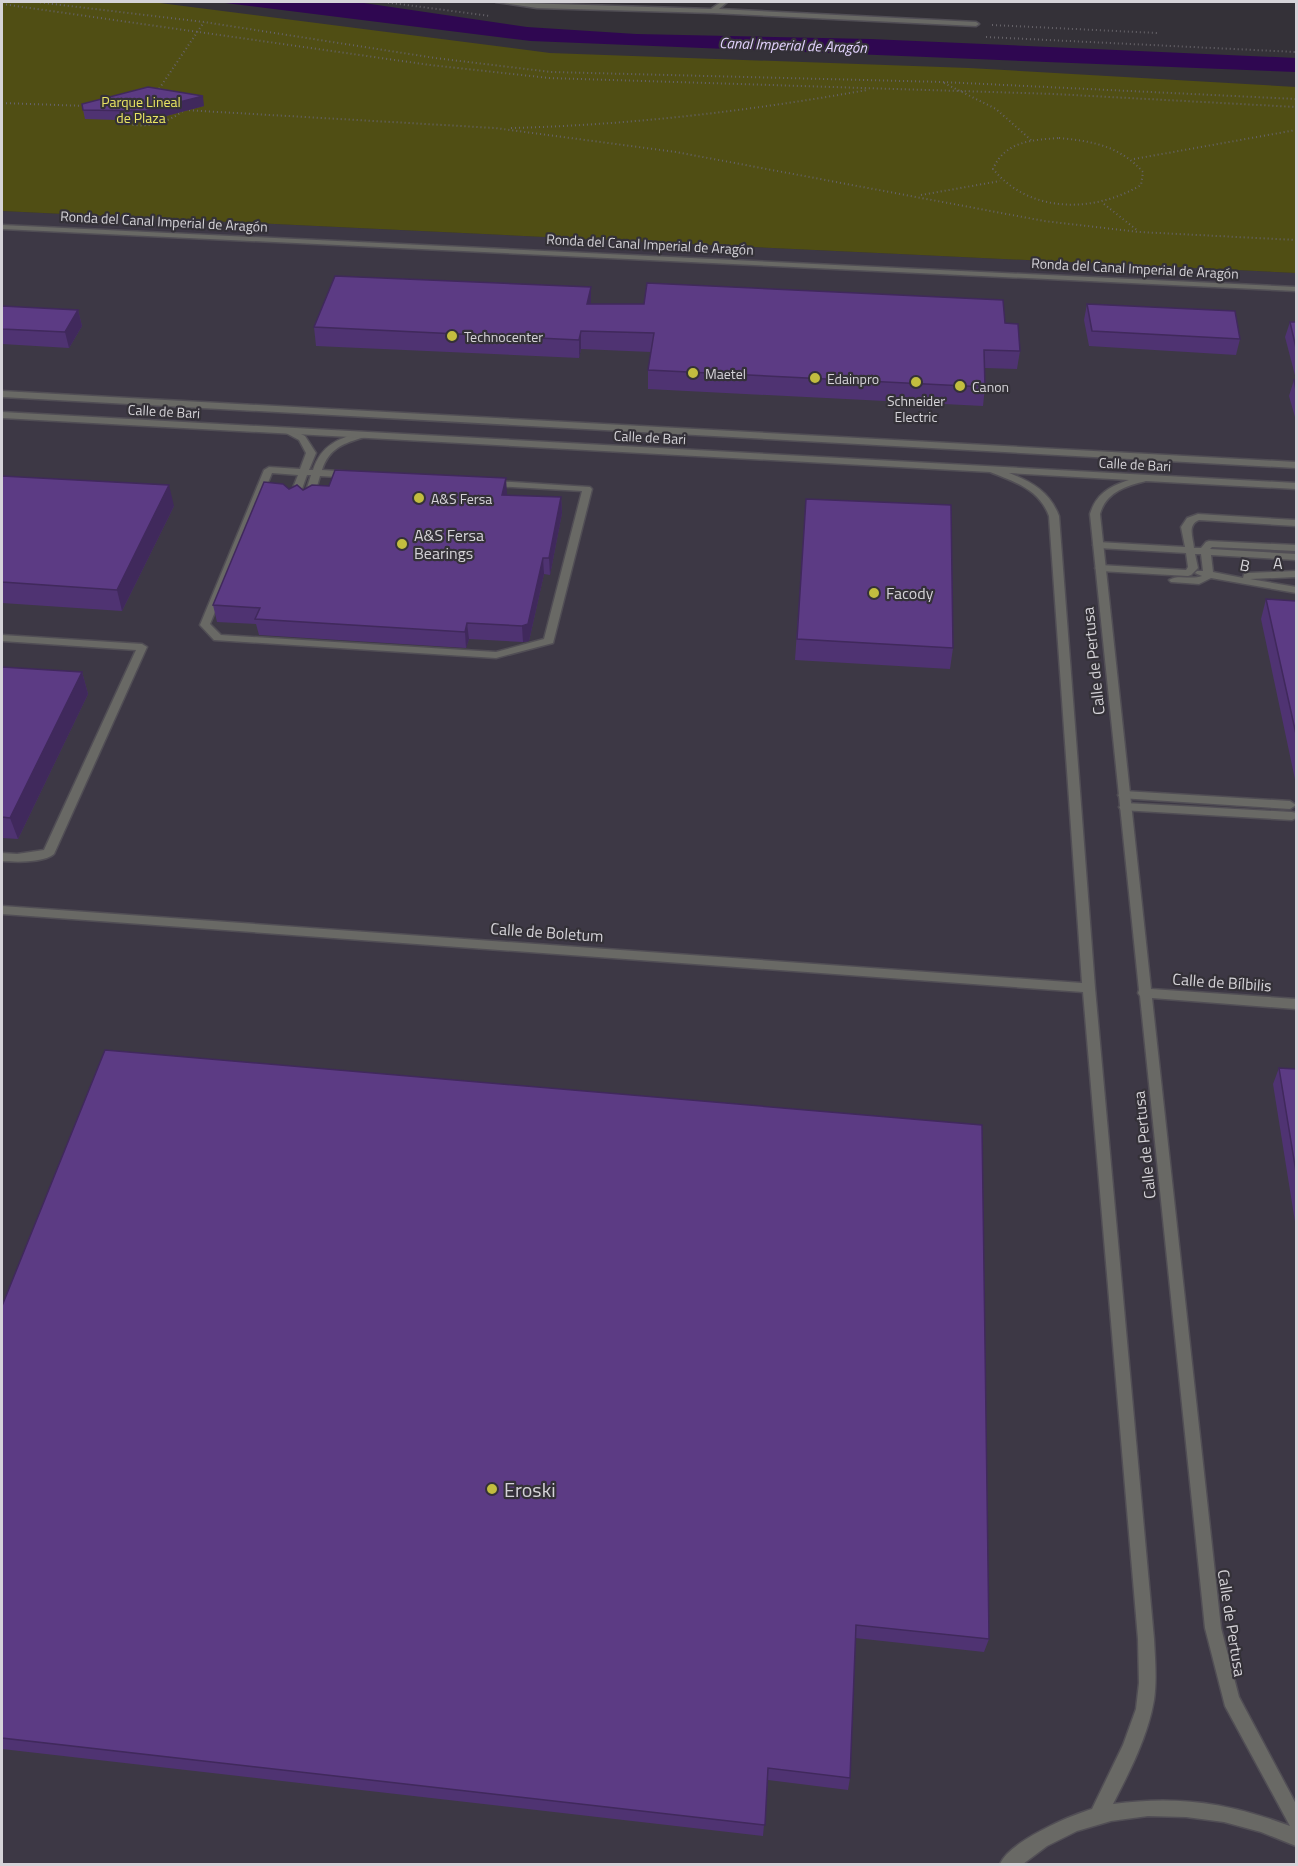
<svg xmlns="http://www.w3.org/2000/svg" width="1298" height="1866" viewBox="0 0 1298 1866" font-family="'Titillium Web',sans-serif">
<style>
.built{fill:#3d3845}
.green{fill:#504e14}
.water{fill:#2f0751}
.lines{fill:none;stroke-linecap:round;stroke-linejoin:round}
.service-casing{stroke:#514e55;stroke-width:3}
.minor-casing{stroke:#514e55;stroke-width:3}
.path{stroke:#666369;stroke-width:2;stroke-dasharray:1 3;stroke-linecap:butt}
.service{fill:#696965;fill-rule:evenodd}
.minor{fill:#696965;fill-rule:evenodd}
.wall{fill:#4f3372}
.shaded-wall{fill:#40295c}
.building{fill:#5c3b84;stroke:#40295c;stroke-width:1.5}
.poi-dot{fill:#c2bd3f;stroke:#343138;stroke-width:2}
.labels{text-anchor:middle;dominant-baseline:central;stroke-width:4.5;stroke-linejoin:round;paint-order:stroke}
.far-park-label{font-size:14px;fill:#eae563;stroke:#343138}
.far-street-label{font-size:14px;fill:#d5d3d8;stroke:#343138}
.far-poi-label{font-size:14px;fill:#d5d3d8;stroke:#343138;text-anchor:start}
.far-water-label{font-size:15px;font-style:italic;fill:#e2d2fd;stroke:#343138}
.poi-label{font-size:16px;fill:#d5d3d8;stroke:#343138;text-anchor:start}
.street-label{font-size:16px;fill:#d5d3d8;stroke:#343138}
.near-poi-label{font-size:20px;fill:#d5d3d8;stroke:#343138;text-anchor:start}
</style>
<rect width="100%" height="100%" fill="#343138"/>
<path class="built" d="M2,211L1296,273V1864H2Z"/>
<path class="green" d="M2,2H152L550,53L969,68L1296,87V273L2,211Z"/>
<path class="water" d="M217,2H357L527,27L636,34L870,39L1296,58V72L531,41Z"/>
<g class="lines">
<g class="service-casing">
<g id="service">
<path d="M289,428L305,436L316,453L309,470H313C321,445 339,438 362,432L367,435L365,437C344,443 329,448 322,470L590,487L592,489L553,643L496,658L214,640L200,625L264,470L269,467L300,469L306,453L299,440L286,433V429ZM272,473L298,475L288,500L293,503L298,500L307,475H311L303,500L308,503L313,500L320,476L582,491L544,639L496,652L221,635L210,624Z"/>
<path d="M1198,514L1296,520V526L1199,520C1187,525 1193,537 1194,548H1201L1206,542L1209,541L1296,545V551L1212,547L1210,549L1296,554V560L1211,555L1213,572L1243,578L1244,574L1247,573L1296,571V577L1250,579L1296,587V593L1211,578L1199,584L1171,582L1169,580C1178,574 1191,580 1202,576L1195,573L1197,571H1203L1201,554H1195L1198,568L1191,575L1188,576L1100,571L1095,568L1100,565L1186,570L1188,567L1186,553L1098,548L1093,545L1098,542L1185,547L1181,527L1187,518Z"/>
<path d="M2,635L142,644L147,647L54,854C44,863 15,862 2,861V853L17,854L44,850L136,650L2,641Z"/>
<path d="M1124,791L1290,801L1296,805L1290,809L1120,798L1118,795Z"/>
<path d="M1125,803L1292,812L1296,813V818L1292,820L1121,810L1119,807Z"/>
</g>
</g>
<g class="minor-casing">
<g id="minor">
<path d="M496,2L711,9L721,2H727L719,9L976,22L979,24L976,26L713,13L537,8Z"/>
<path d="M2,225L1296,287V291L2,229Z"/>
<path d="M2,391L1296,462V468L2,397Z"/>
<path d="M2,412L1296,483V489L1146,481C1126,486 1106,492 1100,514L1151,989L1296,999V1009L1152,998L1221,1628L1239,1697L1296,1804V1846L1261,1832L1224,1822L1186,1817L1148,1816L1111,1821L1077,1831L1047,1846L1023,1864H1000C1010,1841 1069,1816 1092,1809L1123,1745L1136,1709L1139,1683L1138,1639L1083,992L2,914V906L1082,983L1049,516C1039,489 1015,482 990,472L2,418ZM1009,473L1129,480C1110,486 1096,494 1090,514L1139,990L1138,993L1140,996L1205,1628L1225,1706L1290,1826C1229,1803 1178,1795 1113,1804C1130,1771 1148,1736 1154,1700C1157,1680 1155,1659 1154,1639L1095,988L1059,516C1050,492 1032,482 1009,473Z"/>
</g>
</g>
<g class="path">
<path d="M36,2L204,22L435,58L551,72L943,82L1296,99"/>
<path d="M384,2L490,16"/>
<path d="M2,4L430,65L549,78L1054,94L1296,107"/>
<path d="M992,25L1157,33"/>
<path d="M986,37L1296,52"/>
<path d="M944,83L996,109L1031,140"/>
<path d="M157,92L204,22"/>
<path d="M2,103L86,106"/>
<path d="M110,117C134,131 163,127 184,110L495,128L676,152L1044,221L1139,232L1296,240"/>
<path d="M511,128C631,125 749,111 867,90"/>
<path d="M1059,138C1092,141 1120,146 1143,172L1141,185C1094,213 1030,214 993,169C1005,141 1032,140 1059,138Z"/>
<path d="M1134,159L1296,130"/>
<path d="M921,195L1000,181"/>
<path d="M1104,204L1138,231"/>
</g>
<use href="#service" class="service"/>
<use href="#minor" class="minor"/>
</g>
<g class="wall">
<path d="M204,106L147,121L85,119L83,110Z"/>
<path d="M591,287V304L1005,323L1020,351L1017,369L985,368V387L983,406L648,389V370L651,352L581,349L579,358L316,346L314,327Z"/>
<path d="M1087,304L1240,339L1236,355L1089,346L1084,320Z"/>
<path d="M2,306L78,310L82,326L69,348L2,344Z"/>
<path d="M1290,322H1296V379L1285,337Z"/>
<path d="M1294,380H1296V417H1295L1289,396Z"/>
<path d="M2,476L174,506L122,611L2,603Z"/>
<path d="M289,489L561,497L562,513L550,575L544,574L529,641L523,642L469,639L466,648L259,635L256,624L217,622L213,605Z"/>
<path d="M806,499L953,648L950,669L795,660Z"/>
<path d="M1296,597V784L1261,619L1266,599L1295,601Z"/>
<path d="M2,667L82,672L88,694L18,839L2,838Z"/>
<path d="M1279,1068L1296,1069V1228L1273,1084Z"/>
<path d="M2,1306L989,1639L984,1652L855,1638L850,1778L848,1790L768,1780L763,1836L2,1749Z"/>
</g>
<g class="shaded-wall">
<path d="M203,96L204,106L147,121L145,111Z"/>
<path d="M591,287V305L587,304Z"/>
<path d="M78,310L82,326L69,348L65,332Z"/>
<path d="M581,331V349L579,358V340Z"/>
<path d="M506,478L507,494L503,511L502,495Z"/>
<path d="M169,485L174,506L122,611L117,590Z"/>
<path d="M561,497L562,513L550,575L549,558Z"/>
<path d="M543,558L544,574L529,641L523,642L522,626Z"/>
<path d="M467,623L469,639L466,648L465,632Z"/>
<path d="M82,672L88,694L18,839L10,818Z"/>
</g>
<g class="building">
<path d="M148,87L203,96L145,111L83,110L82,104Z"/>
<path d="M335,276L591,287L587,304H644L647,283L1003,300L1005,323L1018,324L1020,351L984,350L985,387L648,370L654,333L581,331L579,340L314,327Z"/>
<path d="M1087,304L1235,311L1240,339L1092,331Z"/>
<path d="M2,306L78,310L65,332L2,329Z"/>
<path d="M1290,322H1296V348Z"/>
<path d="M1294,380H1296V390Z"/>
<path d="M335,470L506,478L502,495L561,497L549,558H543L528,624L522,626L467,623L465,632L255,619L260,608L213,605L264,482L283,484L289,489L297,485L303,490L312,485L329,486Z"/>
<path d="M2,476L169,485L117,590L2,582Z"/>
<path d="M806,499L951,505L953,648L797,639Z"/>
<path d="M1266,599L1296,601V734Z"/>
<path d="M2,667L82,672L10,818L2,817Z"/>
<path d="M105,1050L982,1125L989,1639L856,1625L850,1778L768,1768L765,1825L2,1738V1306Z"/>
<path d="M1279,1068L1296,1069V1172Z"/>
</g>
<g class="poi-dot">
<circle cx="452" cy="336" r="6"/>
<circle cx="693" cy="373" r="6"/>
<circle cx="815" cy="378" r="6"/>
<circle cx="916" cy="382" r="6"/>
<circle cx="960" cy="386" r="6"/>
<circle cx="419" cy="498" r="6"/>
<circle cx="402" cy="544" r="6"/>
<circle cx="874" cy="593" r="6"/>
<circle cx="492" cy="1489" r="6"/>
</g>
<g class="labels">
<g class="far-park-label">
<text x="141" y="101">Parque Lineal<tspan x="141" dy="16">de Plaza</tspan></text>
</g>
<g class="far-street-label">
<text transform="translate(164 221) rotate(3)">Ronda del Canal Imperial de Aragón</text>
<text transform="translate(650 244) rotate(3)">Ronda del Canal Imperial de Aragón</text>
<text transform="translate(1135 268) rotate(3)">Ronda del Canal Imperial de Aragón</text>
<text transform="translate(164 411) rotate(3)">Calle de Bari</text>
<text transform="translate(650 437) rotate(3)">Calle de Bari</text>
<text transform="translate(1135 464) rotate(3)">Calle de Bari</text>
</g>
<g class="far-poi-label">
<text x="464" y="336">Technocenter</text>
<text x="705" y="373">Maetel</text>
<text x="827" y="378">Edainpro</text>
<text x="972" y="386">Canon</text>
<text x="916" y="400" text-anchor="middle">Schneider<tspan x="916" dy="16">Electric</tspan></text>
<text x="431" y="498">A&amp;S Fersa</text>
</g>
<g class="far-water-label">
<text transform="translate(793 45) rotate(2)">Canal Imperial de Aragón</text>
</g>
<g class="poi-label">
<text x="414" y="535">A&amp;S Fersa<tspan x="414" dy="18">Bearings</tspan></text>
<text x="886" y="593">Facody</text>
</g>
<g class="street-label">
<text transform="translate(1278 563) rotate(2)">A</text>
<text transform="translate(1245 565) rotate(11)">B</text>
<text transform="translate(1093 661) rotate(-96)">Calle de Pertusa</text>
<text transform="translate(547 932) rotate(4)">Calle de Boletum</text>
<text transform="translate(1222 982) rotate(4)">Calle de Bílbilis</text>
<text transform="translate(1144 1145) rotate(-96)">Calle de Pertusa</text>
<text transform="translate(1232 1623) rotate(81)">Calle de Pertusa</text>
</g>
<g class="near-poi-label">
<text x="504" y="1489">Eroski</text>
</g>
</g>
<rect width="1298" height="1866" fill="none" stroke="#d5d3d8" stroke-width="6"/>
</svg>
